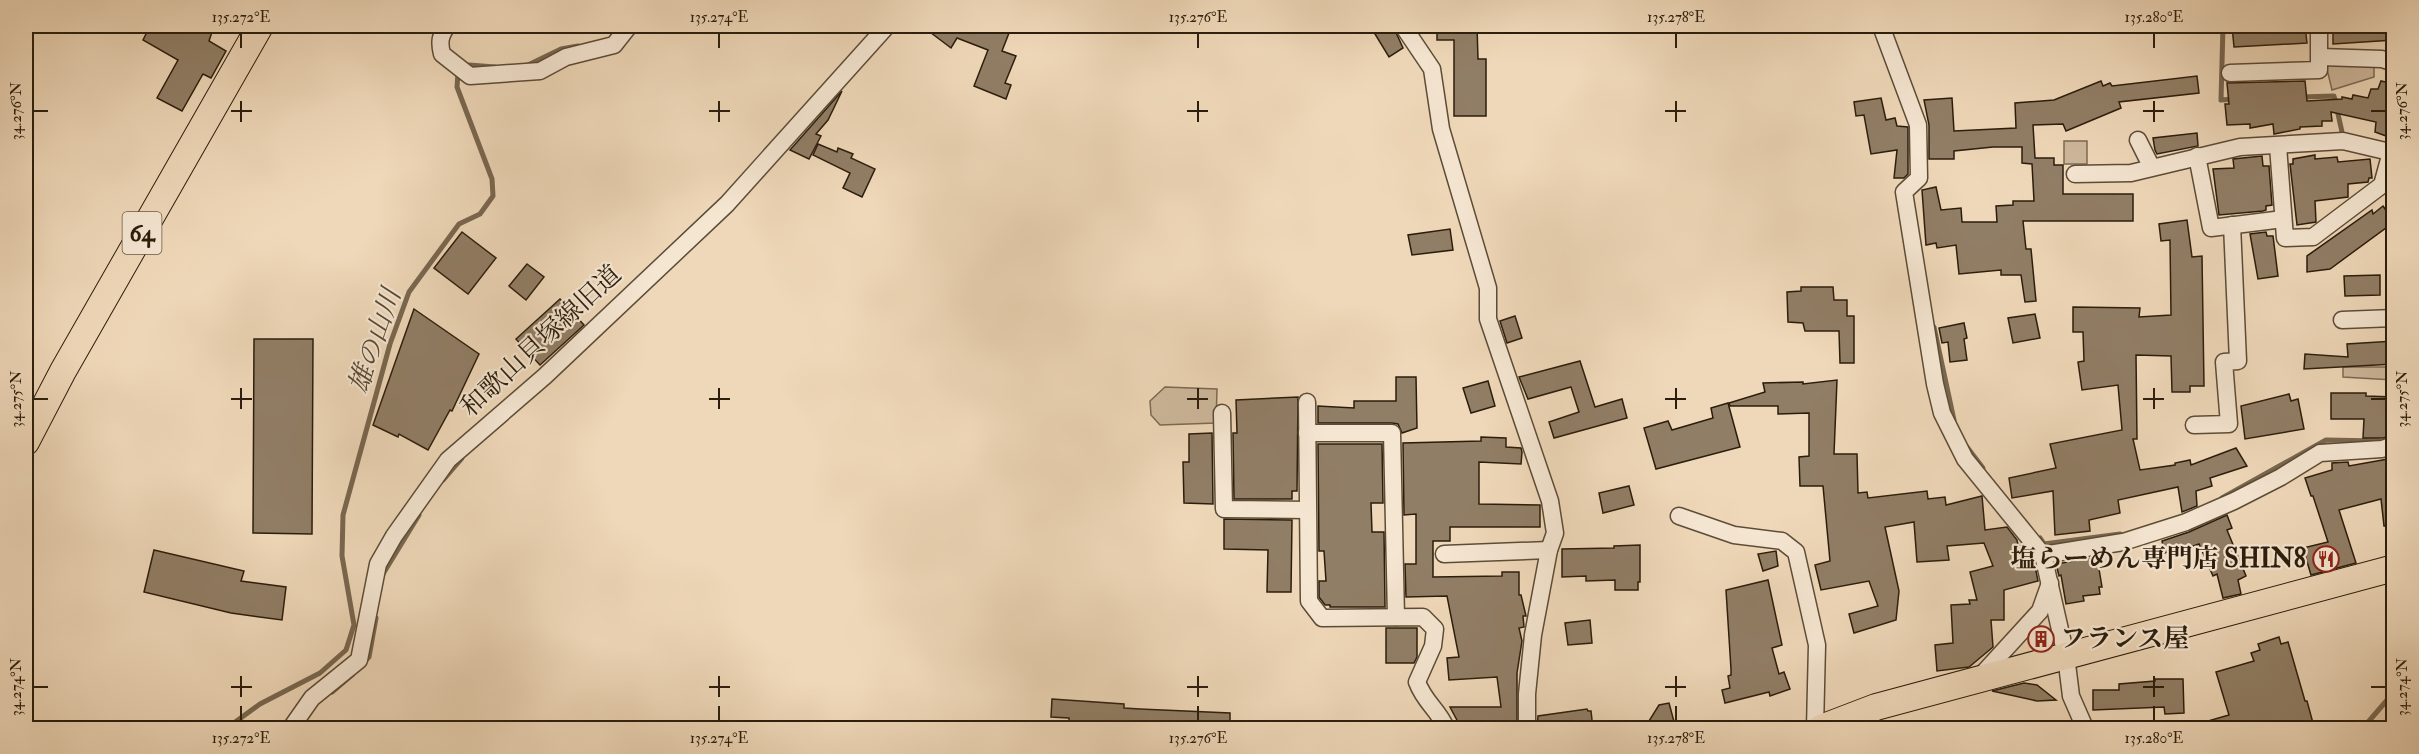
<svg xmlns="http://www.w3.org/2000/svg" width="2419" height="754" viewBox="0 0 2419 754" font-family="'IM FELL Double Pica','Noto Serif JP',serif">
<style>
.green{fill:#ceb89c;stroke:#7c6a54;stroke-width:1.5}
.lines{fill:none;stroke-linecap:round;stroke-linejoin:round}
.stream{stroke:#786750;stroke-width:5}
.building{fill:#917e66;stroke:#2b1d0c;stroke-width:1.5}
.street-casing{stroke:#5c4c37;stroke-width:19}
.primary-casing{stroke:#2b1d0c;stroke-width:28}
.street{stroke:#f5e6d2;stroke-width:16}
.primary{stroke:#efd8b9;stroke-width:26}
.ticks{fill:none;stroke:#2b1d0c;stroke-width:2}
.labels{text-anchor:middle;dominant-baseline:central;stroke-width:4.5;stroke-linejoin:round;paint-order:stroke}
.shield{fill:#f5e6d2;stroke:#685947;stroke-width:1.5}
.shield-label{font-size:24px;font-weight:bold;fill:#2b1d0c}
.street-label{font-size:26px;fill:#2b1d0c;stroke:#f5e6d2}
.poi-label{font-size:26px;font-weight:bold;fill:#2b1d0c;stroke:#f5e6d2;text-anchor:end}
.water-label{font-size:27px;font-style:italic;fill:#584834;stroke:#f5e6d2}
.neatline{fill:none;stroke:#2b1d0c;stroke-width:2}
.ticks-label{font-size:15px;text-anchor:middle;fill:#2b1d0c}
</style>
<rect width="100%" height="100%" fill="#efd8b9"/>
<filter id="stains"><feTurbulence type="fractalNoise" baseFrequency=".00333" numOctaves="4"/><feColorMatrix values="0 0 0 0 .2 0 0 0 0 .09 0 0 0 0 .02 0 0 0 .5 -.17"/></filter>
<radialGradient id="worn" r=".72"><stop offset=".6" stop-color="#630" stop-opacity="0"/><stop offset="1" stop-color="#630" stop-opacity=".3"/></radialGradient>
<g class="green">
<path d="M2326,65L2374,66V77L2332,90Z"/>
<rect x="2064" y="141" width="23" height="23"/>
<path d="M2343,367H2393V380L2343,377Z"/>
<path d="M1165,387L1217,389L1216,423L1160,425L1151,415L1150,401Z"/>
</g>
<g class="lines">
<g class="stream">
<path d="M2223,26L2221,100L2235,99"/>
<path d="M528,65L561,49L578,46"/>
<path d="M2301,97L2334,96L2342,132"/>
<path d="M2388,194L2394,221"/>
<path d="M1934,327L1954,420"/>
<path d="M1967,447L1983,468"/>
<path d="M443,480L462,458"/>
<path d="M2222,498L2326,440L2379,441"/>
<path d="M2040,538L2044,544L2120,534"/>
<path d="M383,574L419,515"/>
<path d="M363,663L369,657L376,618"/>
<path d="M332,692L353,674"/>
<path d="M26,725L39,728"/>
<path d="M227,728L260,704L320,673L346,650L354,625L342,556L343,515L390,344L409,292L459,224L480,214L493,196L492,179L457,87L458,73L469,65L495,67"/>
<path d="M2363,728L2394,692"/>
</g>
</g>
<g class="building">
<path d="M150,26H200L212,32L209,41L226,51L211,78L203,74L182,111L157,98L178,60L143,40Z"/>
<path d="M922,26H989L1009,33L1002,51L1016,56L1005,83L1011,85L1006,99L974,86L988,50L957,38L951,48Z"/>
<path d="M1390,26H1393L1403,48L1389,57L1375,34Z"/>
<path d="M1437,26H1477L1478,59H1486V116H1454V40H1437Z"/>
<path d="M2232,26H2305L2307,43L2234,47Z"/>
<path d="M2333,26H2394V40L2333,44Z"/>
<path d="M2197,76L2199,93L2119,102L2121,108L2066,131L2063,124L2033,125L2035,158H2054V165H2063V194H2133V221H2023L2026,249H2031L2036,301L2025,302L2021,275H2001V270L1959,274L1956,245L1937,248L1936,243L1926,245L1922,190L1936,187L1941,210L1961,208L1962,222H1997L1996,206L2013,205V201H2034L2032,164L2022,163V147H1993L1954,151V159H1929V125L1924,100L1952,98L1954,131L2016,128L2015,103L2054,100L2101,81L2103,86L2110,83L2112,86Z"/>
<path d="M2305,81L2307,101L2342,99V97L2352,99L2353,95L2368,98L2371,89H2378L2381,81L2394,84V134L2387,132L2386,136L2375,132L2376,122L2331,112L2332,121H2322V126L2300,127V129L2274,134L2273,124L2250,128V124L2227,125L2225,104H2229L2227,83Z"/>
<path d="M842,91L828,120L816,134L821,136L809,159L790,150Z"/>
<path d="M1881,98L1886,120L1895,118L1897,126L1908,127V174L1904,178H1894L1897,150L1871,154L1864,115L1856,116L1854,102Z"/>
<path d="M2197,133L2198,146L2157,154L2155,150L2153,138Z"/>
<path d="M818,144L837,152L838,148L853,154L851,158L875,169L862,197L843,188L850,173L813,155Z"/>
<path d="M2315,155V159L2337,157L2338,162L2370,159L2372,178H2369L2368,182L2348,184V197L2315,201L2316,222L2297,225L2290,164H2293V159Z"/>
<path d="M2262,156L2263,166H2269L2272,205L2266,206V210L2263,211L2219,215L2213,169L2234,168L2233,159Z"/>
<path d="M2383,206L2394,222L2330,269L2307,272V256L2372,210L2373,214Z"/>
<path d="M2187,220L2192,257L2202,256L2204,386H2190V392H2172L2171,356L2136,355L2137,439H2133L2140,470L2175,465V463L2190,460L2191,465L2236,448L2247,466L2210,478L2212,486L2196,491L2197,506L2182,512L2178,487L2118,500L2120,513L2089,520L2090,531L2055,535L2053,491L2012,498L2009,478L2056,468L2050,444L2122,430L2118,385L2082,390L2078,362L2084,361L2083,332H2073V307L2140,308L2139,317L2171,315L2170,240L2161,241L2159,224Z"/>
<path d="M1450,229L1453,250L1412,255L1408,235Z"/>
<path d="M462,232L496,258L468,294L434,268Z"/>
<path d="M2266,232L2267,236H2273L2278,276L2258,279L2250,234Z"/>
<path d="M527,264L544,277L526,300L509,286Z"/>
<path d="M2380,275V295L2345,296L2344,276Z"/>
<path d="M1801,287H1833L1834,300H1847V316H1854V363H1840L1839,331H1805L1803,323L1788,322L1787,292L1801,291Z"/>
<path d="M560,299L584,325L540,365L516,339Z"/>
<path d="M414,309L479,354L452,411L450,410L428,450L399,434L398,437L373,425Z"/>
<path d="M2035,314L2040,338L2013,343L2008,318Z"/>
<path d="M1515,316L1522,338L1507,343L1500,321Z"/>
<path d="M1964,323L1967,338L1964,339L1967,360L1950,362L1948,342L1942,343L1939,328Z"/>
<path d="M254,339H313L312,534L253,533Z"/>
<path d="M2394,341V364L2304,369L2305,354L2348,357L2347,344Z"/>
<path d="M1580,361L1595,407L1622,399L1627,418L1554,438L1549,422L1579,412L1571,387L1528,399L1519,377Z"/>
<path d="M1396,377H1416L1417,428L1402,433L1398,424L1392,423H1318V406L1354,408V401H1396Z"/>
<path d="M1837,380L1834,454H1857L1858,493L1867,492L1868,498L1927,491L1928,499L1945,497L1946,505L1982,496L1985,530L2007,527L2017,540L2018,545L2023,547L2021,565L2033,562L2035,566L2038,581L2004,590V620H1991L1993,647L1969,667L1937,671L1935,645L1953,643L1951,605L1970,604L1969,600H1977L1970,572L1993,566L1984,543L1947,546L1949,560L1917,562L1914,522L1885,527L1899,591L1896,620L1854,633L1849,614L1878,606L1869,581L1821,590L1815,565L1830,561L1823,486H1800L1799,457L1809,456V413L1778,414V406H1730L1729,403L1765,392L1763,383L1803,382V384Z"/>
<path d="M1488,381L1495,406L1471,413L1463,388Z"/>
<path d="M2331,393H2366V396L2394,397V435L2383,438H2363L2364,419H2331Z"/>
<path d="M2289,394L2291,401L2298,399L2304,429L2245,439L2241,406Z"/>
<path d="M1298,397L1297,491H1292V499H1234L1233,433H1237L1236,400Z"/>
<path d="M1728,403L1740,447L1656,469L1644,428L1668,421L1672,430L1713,418L1711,408Z"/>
<path d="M1212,433L1213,504L1184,503L1183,462H1189V434Z"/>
<path d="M1481,437L1506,438V447L1521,448L1522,452L1521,464L1479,462V504L1540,505V527H1450V541H1433V577L1502,576V572H1519V595H1521L1526,616H1523L1524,627L1519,628L1522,641L1517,673V729H1504V724L1458,722L1450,707H1501L1497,677L1449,680L1447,658L1459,657L1447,596L1406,597L1405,564H1416V514L1404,515L1403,443L1481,441Z"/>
<path d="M1318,444H1382L1383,503H1371L1372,532H1384L1385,607H1330V605H1325L1319,597V581H1326L1324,551H1319Z"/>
<path d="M2394,458V526H2384L2381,499L2339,510L2356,563L2311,575L2303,548L2328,542L2313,496H2311L2305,478L2332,470V463L2348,462L2349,466Z"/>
<path d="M1629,486L1634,505L1603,513L1599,493Z"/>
<path d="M2227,515L2232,528L2227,530L2246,576L2238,580L2241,594L2223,598L2217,574L2213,576L2199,544L2177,552L2176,550L2164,553L2162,541L2189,532Z"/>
<path d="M1224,519L1292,520L1291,592H1267L1268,550L1224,549Z"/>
<path d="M1640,545V582H1638V590H1615V580L1586,581V576L1562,577V549L1614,548V546Z"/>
<path d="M154,550L244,571L241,581L286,587L282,620L231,613L144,592Z"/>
<path d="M1776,551L1778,566L1763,571L1758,554Z"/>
<path d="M2097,557L2102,587H2099L2100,594L2083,596L2084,601L2066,604L2061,575L2059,576L2056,564Z"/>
<path d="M1768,580L1782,645L1772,648L1779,674L1784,672L1790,689L1770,696L1769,692L1725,703L1722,690L1730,688L1728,676L1731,675V669L1726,590Z"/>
<path d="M1590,620L1592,643L1568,645L1565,623Z"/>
<path d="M1386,628H1417V657L1414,663H1386Z"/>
<path d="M2279,637L2281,644L2288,642L2305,701H2307L2313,723L2308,725V729H2194V725L2229,715L2216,672L2254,661L2251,653L2260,650L2258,644Z"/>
<path d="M2155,679H2183L2184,713L2165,714L2164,707L2093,710V690H2119V684L2155,681Z"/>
<path d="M2024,683L2037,685L2056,700L2037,701L1992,691Z"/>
<path d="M1052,699L1124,704V708L1140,709L1230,713V729H1073L1074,724H1069V718L1051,717Z"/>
<path d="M1669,703L1676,729H1644L1659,705Z"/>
<path d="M1587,709L1588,711H1591L1593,729H1537L1538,716Z"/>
</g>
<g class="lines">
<g class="street-casing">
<g id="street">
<path d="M447,26C440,36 439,42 442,54L470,76L540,71L566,57L614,45L629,26"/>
<path d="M1403,26L1432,69L1441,129L1488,288V319L1550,501L1555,533L1549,550L1533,635L1527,694V728"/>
<path d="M1881,26L1918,125L1919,178L1904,192L1935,384L1942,413L1965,459L2043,555L2066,656L2071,696L2085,728"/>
<path d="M2321,57L2382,59L2394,63"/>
<path d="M2230,73L2319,70V26"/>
<path d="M2138,140L2151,166"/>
<path d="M2278,146L2285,238L2313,237L2382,185L2391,152"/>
<path d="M2197,156L2211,228L2283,219"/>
<path d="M2075,174L2131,173L2240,147L2343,141L2394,153"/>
<path d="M2342,320L2394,318"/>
<path d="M1307,402L1309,601L1322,618L1423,617L1435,629L1433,646L1417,682C1425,703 1438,709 1446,728"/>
<path d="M1222,413L1224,509L1307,510"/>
<path d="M2194,425L2229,424L2224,362L2238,361L2232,225"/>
<path d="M1307,433H1392L1396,617"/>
<path d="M1679,516L1734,535L1782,541L1796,552L1817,645L1815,728"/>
<path d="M1444,554L1549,550"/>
<path d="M2043,555L2123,542L2186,522L2234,501L2281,477L2320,453L2382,449L2394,445"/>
<path d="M1978,679L2040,611L2050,583"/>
<path d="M291,728L312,698L359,660L378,564L394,536L448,460L545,376L727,204L887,26"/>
</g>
</g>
<g class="primary-casing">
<g id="primary">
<path d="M26,442L63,371L260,26"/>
<path d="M1821,728L1876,707L2394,568"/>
</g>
</g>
<use href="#street" class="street"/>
<use href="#primary" class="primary"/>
</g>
<path class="ticks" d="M241,33V48M719,33V48M1198,33V48M1676,33V48M2154,33V48M241,101V122M719,101V122M1198,101V122M1676,101V122M2154,101V122M33,111H48M231,111H252M709,111H730M1187,111H1208M1665,111H1686M2143,111H2164M2371,111H2386M241,388V409M719,388V409M1198,388V409M1676,388V409M2154,388V409M33,399H48M231,399H252M709,399H730M1187,399H1208M1665,399H1686M2143,399H2164M2371,399H2386M241,676V697M719,676V697M1198,676V697M1676,676V697M2154,676V697M33,687H48M231,687H252M709,687H730M1187,687H1208M1665,687H1686M2143,687H2164M2371,687H2386M241,706V721M719,706V721M1198,706V721M1676,706V721M2154,706V721"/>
<defs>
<g id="restaurant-ring" transform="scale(1.35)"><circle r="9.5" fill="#f5e6d2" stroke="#8f2418" stroke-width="1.5"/><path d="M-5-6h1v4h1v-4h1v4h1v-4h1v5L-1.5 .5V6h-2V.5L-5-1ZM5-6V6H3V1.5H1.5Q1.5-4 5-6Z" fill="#8f2418"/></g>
<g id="building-ring" transform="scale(1.35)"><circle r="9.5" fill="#f5e6d2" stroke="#8f2418" stroke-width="1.5"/><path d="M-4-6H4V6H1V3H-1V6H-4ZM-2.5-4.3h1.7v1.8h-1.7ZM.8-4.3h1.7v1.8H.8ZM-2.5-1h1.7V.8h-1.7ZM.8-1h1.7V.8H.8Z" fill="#8f2418"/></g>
</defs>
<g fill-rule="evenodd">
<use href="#restaurant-ring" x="2326" y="559"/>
<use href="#building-ring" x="2041" y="639"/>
</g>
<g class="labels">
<rect class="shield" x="122.5" y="212" width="39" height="42" rx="4.5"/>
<g class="shield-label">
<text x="142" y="233">64</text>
</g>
<g class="street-label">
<text transform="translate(541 341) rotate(-43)">和歌山貝塚線旧道</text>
</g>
<g class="poi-label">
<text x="2306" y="559">塩らーめん専門店 SHIN8</text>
<text x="2060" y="639" text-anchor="start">フランス屋</text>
</g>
<g class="water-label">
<text transform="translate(375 341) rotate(-71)">雄の山川</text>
</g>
</g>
<rect width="2419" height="754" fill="none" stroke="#efd8b9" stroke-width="66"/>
<rect x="33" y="33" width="2353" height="688" class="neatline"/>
<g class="ticks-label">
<text x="241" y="22">135.272°E</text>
<text x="719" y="22">135.274°E</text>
<text x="1198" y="22">135.276°E</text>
<text x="1676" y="22">135.278°E</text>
<text x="2154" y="22">135.280°E</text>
<text transform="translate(16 111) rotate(-90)" y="5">34.276°N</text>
<text transform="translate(2402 111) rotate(-90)" y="5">34.276°N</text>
<text transform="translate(16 399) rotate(-90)" y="5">34.275°N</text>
<text transform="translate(2402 399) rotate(-90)" y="5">34.275°N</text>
<text transform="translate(16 687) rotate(-90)" y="5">34.274°N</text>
<text transform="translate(2402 687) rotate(-90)" y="5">34.274°N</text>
<text x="241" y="743">135.272°E</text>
<text x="719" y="743">135.274°E</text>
<text x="1198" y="743">135.276°E</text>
<text x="1676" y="743">135.278°E</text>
<text x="2154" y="743">135.280°E</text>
</g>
<rect width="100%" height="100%" filter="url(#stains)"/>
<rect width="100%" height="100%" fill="url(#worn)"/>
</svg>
